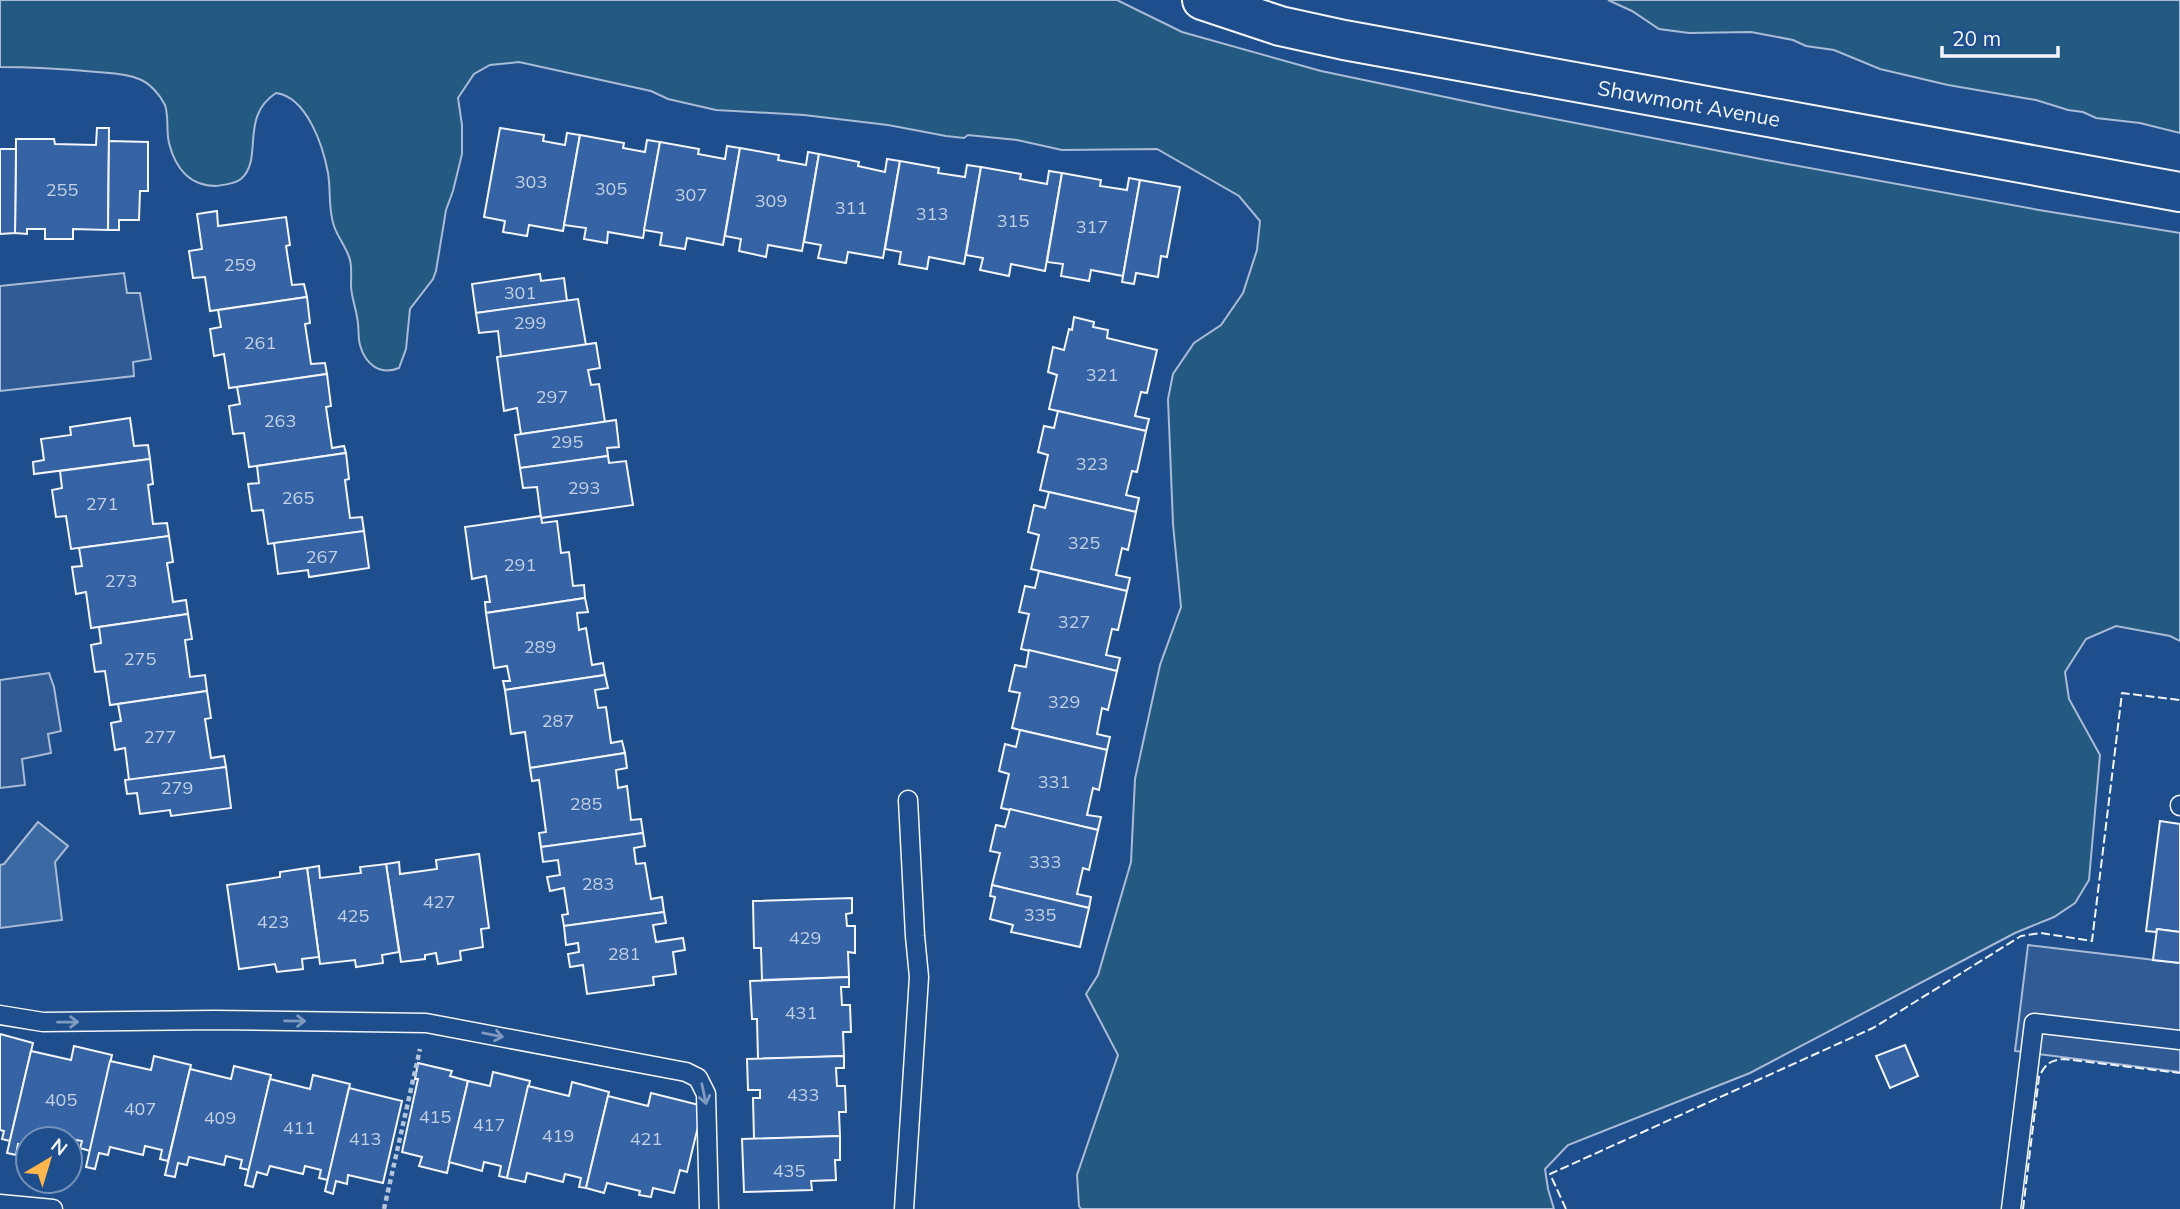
<svg xmlns="http://www.w3.org/2000/svg" width="2180" height="1209" viewBox="0 0 2180 1209" font-family="Mulish,sans-serif">
<style>
.green{fill:#245a82;stroke:#a8bbd7;stroke-width:2}
.parking{fill:#305b95;stroke:#a8bbd7;stroke-width:2}
.water{fill:#3b69a3;stroke:#a8bbd7;stroke-width:2}
.building{fill:#3563a3;stroke:#f2f6ff;stroke-width:2}
.lines{fill:none;stroke-linecap:round;stroke-linejoin:round}
.service-casing{stroke:#f2f6ff;stroke-width:21}
.secondary-casing{stroke:#f2f6ff;stroke-width:42}
.path{stroke:#b3c4dc;stroke-width:4.5;stroke-dasharray:5 3.5;stroke-linecap:butt}
.service{stroke:#1f4e8c;stroke-width:18}
.secondary{stroke:#1f4e8c;stroke-width:38}
.fence{stroke:#f2f6ff;stroke-width:2;stroke-dasharray:9 3.5;stroke-linecap:butt}
.oneway{stroke:#7e9ac0}
.labels{text-anchor:middle;dominant-baseline:central;stroke-width:5;stroke-linejoin:round;paint-order:stroke}
.number-label{font-size:18px;fill:#c3d1e8}
.street-label{font-size:21px;fill:#f2f6ff;stroke:#1f4e8c}
</style>
<rect width="100%" height="100%" fill="#1f4e8c"/>
<g class="green">
<path d="M0,0H1117L1182,32L1321,71L1493,107L1766,160L2039,210L2180,233V641L2170,636L2116,626L2086,639L2065,672L2069,699L2100,755L2089,880L2075,903L2054,917L2015,933L1750,1073L1568,1145L1545,1169L1548,1189L1554,1209H1081L1079,1206L1077,1175L1118,1055L1086,994L1098,975L1131,862L1135,779L1160,665L1181,607L1173,524L1168,399L1173,374L1194,343L1221,325L1243,293L1257,250L1260,221L1239,196L1157,149L1062,150L1017,140L968,135L964,138L946,136L888,125L804,115L716,110L668,99L651,91L519,62L490,65L474,74L458,98L462,125V154L453,191L446,210L436,271L433,279L410,309L406,349L399,368C380,376 365,364 360,345C358,338 359,331 358,324C357,311 352,300 351,287C351,278 352,268 350,260C347,248 338,238 334,226C328,209 331,191 328,173C323,146 307,97 276,93C239,117 264,159 241,179C235,184 223,185 216,186C189,186 175,167 169,143C166,131 169,117 165,105C160,95 150,83 139,79C126,73 110,73 97,72C64,69 32,67 0,67Z"/>
<path d="M1608,0H2180V133L2140,123L2096,118L2083,112L2068,110L2036,100L1948,85L1880,69L1834,50L1806,46L1793,40L1751,32L1689,33L1659,29L1632,11Z"/>
</g>
<g class="parking">
<path d="M124,273L127,293H140L151,359L133,362L134,376L0,391V286Z"/>
<path d="M49,673L54,687L61,731L48,734L51,753L22,759L25,785L0,788V680Z"/>
<path d="M2028,945L2180,963V1072L2015,1051Z"/>
</g>
<path class="water" d="M38,822L68,846L55,862L62,920L0,928V865L4,864Z"/>
<g class="building">
<path d="M97,128H109L108,230L73,229V239H45V229H27V234L15,233L16,139H54L55,144L96,145Z"/>
<path d="M500,128L544,135L543,141L565,145L567,133L580,135L563,231L529,225L527,236L503,232L505,221L484,217Z"/>
<path d="M580,135L624,143L623,148L645,152L647,140L660,142L643,238L608,232L607,243L584,239L586,228L564,225Z"/>
<path d="M109,141L148,142V191H140L139,220H119V230H108Z"/>
<path d="M660,142L699,149L698,154L725,159L727,146L740,148L723,245L687,238L685,249L660,245L662,233L644,230Z"/>
<path d="M740,148L779,155L778,160L806,165L808,152L819,154L802,251L768,245L766,257L739,251L741,239L725,236Z"/>
<path d="M0,149H16L15,233L0,234Z"/>
<path d="M819,154L859,162L858,166L885,172L887,159L900,161L883,258L848,252L846,263L818,258L821,245L804,242Z"/>
<path d="M900,161L939,168L938,173L965,177L967,165L981,167L964,264L929,257L927,269L899,264L901,252L885,249Z"/>
<path d="M981,167L1021,174L1020,179L1047,184L1049,171L1062,173L1045,271L1011,264L1009,276L980,270L983,258L966,255Z"/>
<path d="M1062,173L1101,180L1100,186L1127,190L1129,178L1140,180L1123,276L1091,270L1089,281L1061,276L1063,264L1047,262Z"/>
<path d="M1140,180L1180,187L1167,257L1161,256L1158,277L1136,273L1134,284L1122,282Z"/>
<path d="M217,211L218,226L286,217L290,245L286,246L292,285L304,284L307,297L210,311L205,277L193,278L189,251L202,249L197,214Z"/>
<path d="M540,274L541,281L564,278L567,301L476,313L472,284Z"/>
<path d="M307,297L310,323L305,324L311,364L325,363L327,374L229,388L224,354L214,356L210,329L221,327L218,310Z"/>
<path d="M578,299L586,345L501,357L498,331L479,333L476,313Z"/>
<path d="M1074,317L1094,322L1093,327L1108,330L1107,338L1157,350L1147,393L1141,392L1135,416L1149,419L1146,431L1049,409L1057,375L1048,372L1053,347L1064,350L1069,329L1072,330Z"/>
<path d="M596,343L600,368L588,370L591,385L599,384L605,422L521,434L517,408L504,411L497,357Z"/>
<path d="M327,374L331,406L326,407L332,448L344,446L346,453L249,467L244,433L233,434L229,406L240,404L237,387Z"/>
<path d="M1058,411L1146,431L1137,472L1132,471L1126,495L1139,498L1136,512L1040,490L1048,455L1038,452L1044,426L1054,428Z"/>
<path d="M130,418L134,446L148,445L150,459L34,474L33,462L44,460L41,439L71,435L70,427Z"/>
<path d="M616,420L619,447L607,448L608,456L520,468L515,435Z"/>
<path d="M346,453L349,479L345,480L350,518L362,517L364,531L268,544L263,510L252,511L248,484L259,483L257,466Z"/>
<path d="M608,456L609,463L626,461L633,505L541,518L537,487L523,488L520,468Z"/>
<path d="M150,459L153,484L148,485L153,524L167,523L169,536L71,549L66,516L56,517L52,490L62,488L60,471Z"/>
<path d="M1049,492L1136,512L1128,550L1122,548L1116,575L1130,578L1127,591L1031,569L1039,535L1028,532L1034,505L1045,508Z"/>
<path d="M541,516L542,523L557,521L561,553L569,552L573,586L584,585L585,598L486,613L485,602H490L486,576L472,579L465,527Z"/>
<path d="M364,531L369,568L309,577L308,570L278,574L274,543Z"/>
<path d="M169,536L173,562L167,563L173,602L186,600L188,614L91,628L86,592L76,594L72,567L82,566L79,548Z"/>
<path d="M1039,571L1127,591L1118,630L1112,629L1106,655L1120,658L1117,671L1021,649L1029,614L1019,612L1025,586L1035,588Z"/>
<path d="M585,598L588,612L577,613L579,630L586,628L592,665L603,663L605,675L505,690L503,681H510L507,666L494,668L486,613Z"/>
<path d="M188,614L192,639L185,640L190,677L205,675L207,691L110,705L105,671L95,672L91,645L101,643L99,627Z"/>
<path d="M1029,650L1117,671L1108,710L1102,708L1097,734L1110,737L1107,750L1012,728L1020,693L1009,691L1015,665L1026,667Z"/>
<path d="M605,675L608,688L595,690L598,708L606,707L611,743L622,741L625,753L530,768L525,732L511,734L505,690Z"/>
<path d="M207,691L211,718L205,719L211,758L224,756L226,767L129,780L125,748L115,750L111,723L121,721L118,704Z"/>
<path d="M1020,730L1107,750L1099,790L1093,788L1087,815L1101,817L1098,830L1001,808L1009,774L999,771L1005,744L1016,747Z"/>
<path d="M625,753L627,768L616,770L618,788L627,786L631,820L641,819L643,833L541,847L539,833L546,832L539,780L532,781L530,768Z"/>
<path d="M226,767L231,808L171,816L170,810L140,814L137,793L127,794L125,780Z"/>
<path d="M1010,809L1098,830L1089,870L1083,868L1077,894L1091,897L1089,908L992,885L1000,853L990,851L996,825L1005,827Z"/>
<path d="M2160,821L2180,824V932L2157,929L2156,932L2146,931Z"/>
<path d="M643,833L645,846L634,848L636,864L645,863L651,899L662,897L664,912L564,926L562,915L568,914L564,888L550,891L547,877L560,875L558,860L543,862L541,847Z"/>
<path d="M479,854L489,928L481,929L483,947L460,951L461,960L438,964L436,953L425,955V959L401,962L386,864L399,862L400,874L437,869L436,860Z"/>
<path d="M386,864L399,952L382,955L383,963L356,967L355,960L320,964L307,868L319,866L320,878L361,873L360,867Z"/>
<path d="M307,868L319,957L302,959L303,969L277,972L275,964L239,969L227,885L280,877V872Z"/>
<path d="M992,885L1089,908L1080,947L1011,932L1013,925L990,919L995,897L990,896Z"/>
<path d="M852,898V913L846,914L847,926H855V953L848,952L849,977L762,980L761,948H754L753,901Z"/>
<path d="M664,912L666,923L653,925L656,942L683,938L685,950L673,952L676,974L653,977L654,985L587,994L583,965L570,967L568,954L579,952L578,943L566,945L564,926Z"/>
<path d="M2157,929L2180,932V963L2153,960Z"/>
<path d="M849,977V987H841L842,1005H850L851,1032H843L844,1056L758,1059L757,1019H752L750,981Z"/>
<path d="M0,1034L33,1043L10,1141L2,1139L4,1131L0,1130Z"/>
<path d="M1905,1045L1918,1076L1890,1088L1876,1056Z"/>
<path d="M74,1046L112,1055L90,1151L80,1148L82,1141L65,1138L38,1139L31,1137L28,1139V1146L18,1144L16,1155L7,1153L31,1051L71,1060Z"/>
<path d="M154,1056L191,1065L168,1161L160,1159L162,1150L145,1146L143,1155L110,1147L108,1155L99,1153L95,1169L86,1167L110,1061L151,1070Z"/>
<path d="M844,1056V1068H836L837,1086H845L846,1112H839L840,1136L754,1139L753,1098H760V1090H748L747,1059Z"/>
<path d="M418,1063L452,1071L450,1076L468,1081L447,1173L419,1166L422,1157L402,1152L418,1079H415Z"/>
<path d="M234,1066L271,1075L249,1170L240,1168L242,1160L226,1156L224,1165L189,1157L187,1165L178,1163L175,1177L165,1175L190,1069L231,1079Z"/>
<path d="M493,1072L530,1081L507,1178L499,1176L501,1166L484,1162L482,1171L449,1162L468,1081L490,1086Z"/>
<path d="M313,1075L350,1084L328,1180L319,1178L321,1170L305,1166L303,1174L270,1166L267,1175L257,1172L253,1187L245,1185L270,1079L310,1089Z"/>
<path d="M572,1082L609,1092L586,1188L579,1187L581,1178L565,1174L563,1182L527,1173L525,1182L507,1178L528,1086L569,1096Z"/>
<path d="M349,1088L402,1101L383,1183L348,1175L347,1184L336,1181L333,1194L325,1191Z"/>
<path d="M651,1093L703,1106L687,1172L680,1170L674,1193L653,1188L651,1197L639,1195L640,1191L607,1183L604,1193L586,1188L608,1096L648,1106Z"/>
<path d="M840,1136V1160H835L836,1180L811,1181L812,1190L744,1192L742,1139Z"/>
</g>
<g class="lines">
<g class="service-casing">
<g id="service">
<path d="M2180,806V805"/>
<path d="M0,1015L43,1022L214,1020L426,1023L686,1072L698,1078L706,1094L709,1209"/>
<path d="M0,1204L53,1209"/>
<path d="M904,1209L919,977L915,936L908,800"/>
<path d="M2011,1209L2034,1023L2180,1040"/>
</g>
</g>
<g class="secondary-casing">
<path id="secondary" d="M1202,0L1280,26L1344,40L2180,192"/>
</g>
<path class="path" d="M384,1209L420,1049"/>
<use href="#service" class="service"/>
<use href="#secondary" class="secondary"/>
<g class="fence">
<path d="M1566,1209L1550,1174L1873,1028L2021,936L2041,933L2092,941L2122,693L2180,700"/>
<path d="M2023,1209L2039,1077C2045,1064 2050,1060 2064,1059L2180,1073"/>
</g>
</g>
<defs><path id="oneway-shaft" d="M-6 0H5M1.5-3L5.5 0L1.5 3" fill="none" stroke-width="1.6" stroke-linecap="round" stroke-linejoin="round" transform="scale(1.75)"/></defs>
<g class="oneway">
<use href="#oneway-shaft" transform="translate(295 1021) rotate(1)"/>
<use href="#oneway-shaft" transform="translate(68 1022) rotate(-1)"/>
<use href="#oneway-shaft" transform="translate(493 1035) rotate(11)"/>
<use href="#oneway-shaft" transform="translate(704 1094) rotate(78)"/>
</g>
<g class="labels">
<g class="number-label">
<text x="531" y="181">303</text>
<text x="611" y="188">305</text>
<text x="62" y="189">255</text>
<text x="691" y="194">307</text>
<text x="771" y="200">309</text>
<text x="851" y="207">311</text>
<text x="932" y="213">313</text>
<text x="1013" y="220">315</text>
<text x="1092" y="226">317</text>
<text x="240" y="264">259</text>
<text x="520" y="292">301</text>
<text x="530" y="322">299</text>
<text x="260" y="342">261</text>
<text x="1102" y="374">321</text>
<text x="552" y="396">297</text>
<text x="280" y="420">263</text>
<text x="567" y="441">295</text>
<text x="1092" y="463">323</text>
<text x="584" y="487">293</text>
<text x="298" y="497">265</text>
<text x="102" y="503">271</text>
<text x="1084" y="542">325</text>
<text x="322" y="556">267</text>
<text x="520" y="564">291</text>
<text x="121" y="580">273</text>
<text x="1074" y="621">327</text>
<text x="540" y="646">289</text>
<text x="140" y="658">275</text>
<text x="1064" y="701">329</text>
<text x="558" y="720">287</text>
<text x="160" y="736">277</text>
<text x="1054" y="781">331</text>
<text x="177" y="787">279</text>
<text x="586" y="803">285</text>
<text x="1045" y="861">333</text>
<text x="598" y="883">283</text>
<text x="439" y="901">427</text>
<text x="1040" y="914">335</text>
<text x="353" y="915">425</text>
<text x="273" y="921">423</text>
<text x="805" y="937">429</text>
<text x="624" y="953">281</text>
<text x="801" y="1012">431</text>
<text x="803" y="1094">433</text>
<text x="61" y="1099">405</text>
<text x="140" y="1108">407</text>
<text x="435" y="1116">415</text>
<text x="220" y="1117">409</text>
<text x="489" y="1124">417</text>
<text x="299" y="1127">411</text>
<text x="558" y="1135">419</text>
<text x="365" y="1138">413</text>
<text x="646" y="1138">421</text>
<text x="789" y="1170">435</text>
</g>
<g class="street-label">
<text transform="translate(1689 103) rotate(10)">Shawmont Avenue</text>
</g>
</g>
<g transform="translate(49 1160) rotate(38)"><circle r="33" fill="#1f4e8c" stroke="#7391ba" stroke-width="2"/>
<path d="M0-5L12 26L0 18L-12 26Z" fill="#ffb74d"/>
<text y="-10" font-size="19" font-weight="bold" text-anchor="middle" fill="#f2f6ff">N</text>
</g>
<path d="M1942 46v10h116v-10" fill="none" stroke="#f2f6ff" stroke-width="3.5"/>
<text x="1952" y="46" font-size="21" fill="#f2f6ff" stroke="#1f4e8c" stroke-width="5" paint-order="stroke">20 m</text>
</svg>
